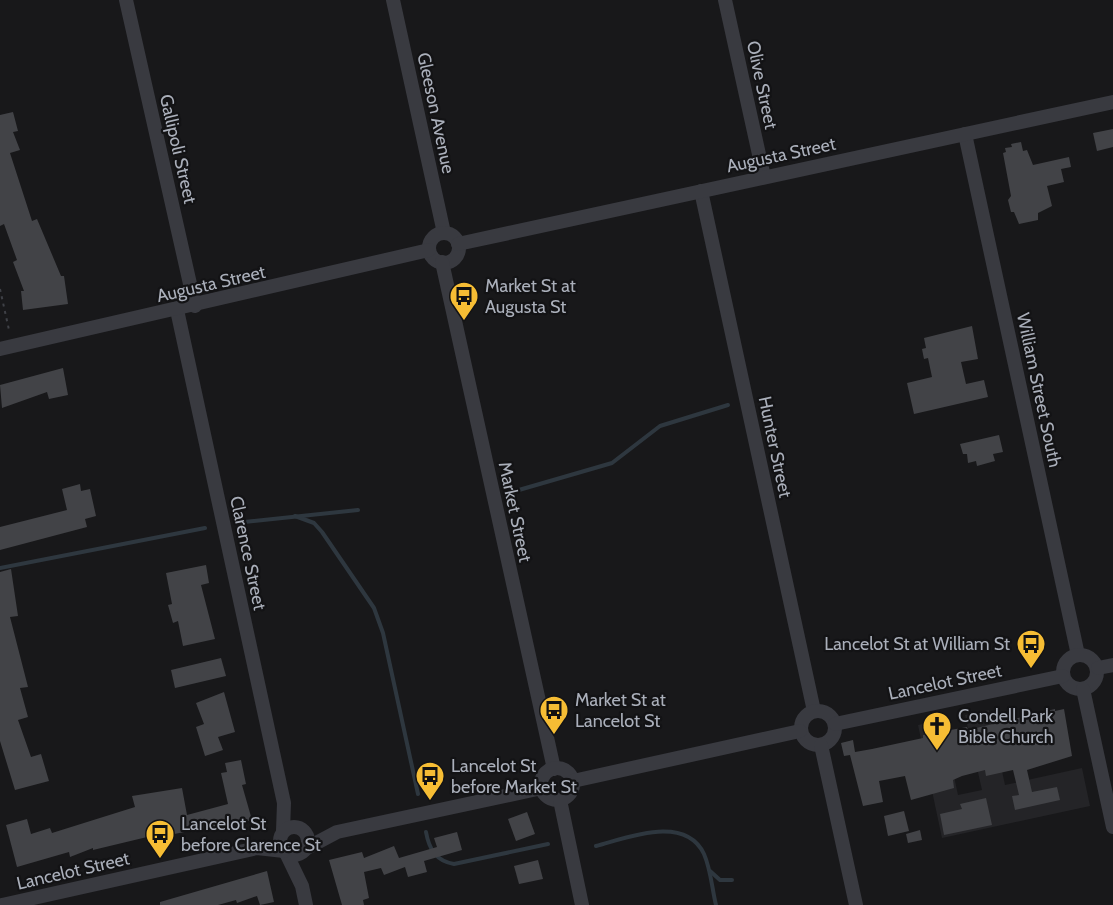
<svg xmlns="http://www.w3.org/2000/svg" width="1113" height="905" viewBox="0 0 1113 905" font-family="Cabin,sans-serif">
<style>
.built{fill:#242427}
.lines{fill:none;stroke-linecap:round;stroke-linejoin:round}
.stream{stroke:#2e373f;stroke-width:4}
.building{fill:#424347}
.path{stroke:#3f4147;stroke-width:2;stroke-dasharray:3 4.5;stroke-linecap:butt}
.minor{stroke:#393a40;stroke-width:14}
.labels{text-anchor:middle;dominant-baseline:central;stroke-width:4.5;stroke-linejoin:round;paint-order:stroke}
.street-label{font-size:18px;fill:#aaafba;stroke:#131315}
.poi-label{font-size:18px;fill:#aaafba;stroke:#131315;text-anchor:start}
</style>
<rect width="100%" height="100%" fill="#18181a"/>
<path class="built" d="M989,710L1005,785L1082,768L1090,806L942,838L918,725L942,720L958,795L982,790L965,715Z"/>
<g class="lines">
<g class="stream">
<path d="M512,492L612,463L660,426L728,405"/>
<path d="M295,516L314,523L322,532L374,608L383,633L418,794"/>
<path d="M244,522L358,510"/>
<path d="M0,568L205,528"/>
<path d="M426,832C429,849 436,861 454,864L548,844"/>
<path d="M596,846C627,838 685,814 704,854C711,870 712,889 716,905"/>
<path d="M710,871L720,880H732"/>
</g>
</g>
<g class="building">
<path d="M13,112L18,131L13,132L20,150L10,153L32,221L37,219L61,276H64L68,304L23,310L21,291H24L13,262L17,260L4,224L0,226V115Z"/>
<path d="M1113,129V147L1097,151L1093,133Z"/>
<path d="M1021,142L1023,151L1027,150L1033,165L1069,157L1071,167L1061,169L1064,182L1047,186L1052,206L1038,213V220L1019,224L1014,212H1011L1008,200L1011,196L1003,153L1006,152L1005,148L1012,147L1011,144Z"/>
<path d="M972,326L978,359L961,362L966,384L984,380L988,397L914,414L907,383L932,377L928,358L924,359L922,349L926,348L924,338Z"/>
<path d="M63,368L68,395L49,399L47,392L2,408L0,385Z"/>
<path d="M999,435L1003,452L993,454L995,461L977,466L976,461L968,463L967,454H963L960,444Z"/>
<path d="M80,484L81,491L90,489L96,516L85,519L87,527L0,550V527L67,510L62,489Z"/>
<path d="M206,565L209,583L201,585L215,639L183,646L178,621L173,623L168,605L172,604L166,573Z"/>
<path d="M11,569L18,616L10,617L28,687L20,688L28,717L18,720L31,757L41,754L49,781L15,790L0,741V572Z"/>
<path d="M221,658L226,676L175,688L171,670Z"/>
<path d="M224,692L235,732L218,737L223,750L205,756L196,727L204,724L196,703Z"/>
<path d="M1055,709V711L1064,709L1072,756L1027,770L1032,792L1057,787L1060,800L1015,810L1012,796L1019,795L1013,770L986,776L985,770L962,776L953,780L954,788L911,800L905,776L879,781L883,802L863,806L850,755L844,756L841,743L853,740L855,752L872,749L923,738V735L967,727L968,730Z"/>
<path d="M241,760L246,784L242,785L252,820L212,831L211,827L169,835L168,832L93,850V848L70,857L69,852L17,867L6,825L27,819L31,834L50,828L52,833L135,807L132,796L182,788L187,815L228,804L221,773L227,772L225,763Z"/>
<path d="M986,798L992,825L944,835L940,814L962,809L960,804Z"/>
<path d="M904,811L909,831L888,836L884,816Z"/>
<path d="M527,812L535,834L516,841L508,819Z"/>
<path d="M920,830L922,840L908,843L906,834Z"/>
<path d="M457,832L462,850L424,861L427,872L408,877L405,867L384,875L381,868L364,872L369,898L363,900L364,905H342L329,860L362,852L364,858L394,846L399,858L437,847L434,838Z"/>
<path d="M538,860L543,879L519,884L514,866Z"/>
<path d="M267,871L274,902L260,905L257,896L237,903L236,900L218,905H160V902Z"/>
</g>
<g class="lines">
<path class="path" d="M0,289L9,330"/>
<g class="minor">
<path d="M126,0L195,306"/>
<path d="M393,0L444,233"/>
<path d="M725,0L764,177"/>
<path d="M965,134L1078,655"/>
<path d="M701,191L814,711"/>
<circle cx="444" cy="248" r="15"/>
<path d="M458,244L1113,102"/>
<path d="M442,262L554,769"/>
<path d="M177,310L284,803L283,831"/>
<path d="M0,349L429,250"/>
<circle cx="1080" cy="672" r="17"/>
<path d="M1098,668L1113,665"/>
<path d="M1083,689L1113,827"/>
<circle cx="818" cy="728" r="17"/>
<path d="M835,724L1063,676"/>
<path d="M821,745L856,905"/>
<circle cx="557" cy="784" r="16"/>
<path d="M573,781L800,731"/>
<path d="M560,800L582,905"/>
<circle cx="294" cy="841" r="14"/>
<path d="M305,849L337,832L542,788"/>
<path d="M286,853L302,886L306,905"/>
<path d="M2,905L257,848L284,851"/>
</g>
</g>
<defs>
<g id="bus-pin" transform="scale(1.5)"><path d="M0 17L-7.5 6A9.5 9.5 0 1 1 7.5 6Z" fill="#f6bd34" stroke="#131315"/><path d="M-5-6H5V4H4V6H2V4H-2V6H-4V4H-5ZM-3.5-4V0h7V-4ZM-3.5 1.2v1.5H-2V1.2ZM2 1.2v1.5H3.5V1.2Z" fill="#111"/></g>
<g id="church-pin" transform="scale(1.5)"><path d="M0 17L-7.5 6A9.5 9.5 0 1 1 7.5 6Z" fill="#f6bd34" stroke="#131315"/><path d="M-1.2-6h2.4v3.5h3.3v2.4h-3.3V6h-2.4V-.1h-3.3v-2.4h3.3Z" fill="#111"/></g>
</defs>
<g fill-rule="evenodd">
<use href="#bus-pin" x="464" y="296"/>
<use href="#bus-pin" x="1031" y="644"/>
<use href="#bus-pin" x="554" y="710"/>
<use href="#church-pin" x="937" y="726"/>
<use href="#bus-pin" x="430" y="776"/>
<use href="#bus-pin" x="160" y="834"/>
</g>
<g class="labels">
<g class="street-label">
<text transform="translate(762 85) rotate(78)">Olive Street</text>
<text transform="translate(436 113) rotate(78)">Gleeson Avenue</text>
<text transform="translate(178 149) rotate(77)">Gallipoli Street</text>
<text transform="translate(781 155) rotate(-12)">Augusta Street</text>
<text transform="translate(211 284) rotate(-13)">Augusta Street</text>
<text transform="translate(1039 390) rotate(78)">William Street South</text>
<text transform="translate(775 447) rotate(78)">Hunter Street</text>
<text transform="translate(515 512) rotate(78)">Market Street</text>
<text transform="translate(248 553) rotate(78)">Clarence Street</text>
<text transform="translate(945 682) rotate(-12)">Lancelot Street</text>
<text transform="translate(73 871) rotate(-13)">Lancelot Street</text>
</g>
<g class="poi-label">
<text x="485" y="286">Market St at<tspan x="485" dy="21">Augusta St</tspan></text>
<text x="1010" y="644" text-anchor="end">Lancelot St at William St</text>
<text x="575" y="700">Market St at<tspan x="575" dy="21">Lancelot St</tspan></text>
<text x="958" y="716">Condell Park<tspan x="958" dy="21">Bible Church</tspan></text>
<text x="451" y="766">Lancelot St<tspan x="451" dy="21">before Market St</tspan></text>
<text x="181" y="824">Lancelot St<tspan x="181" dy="21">before Clarence St</tspan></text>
</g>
</g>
</svg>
